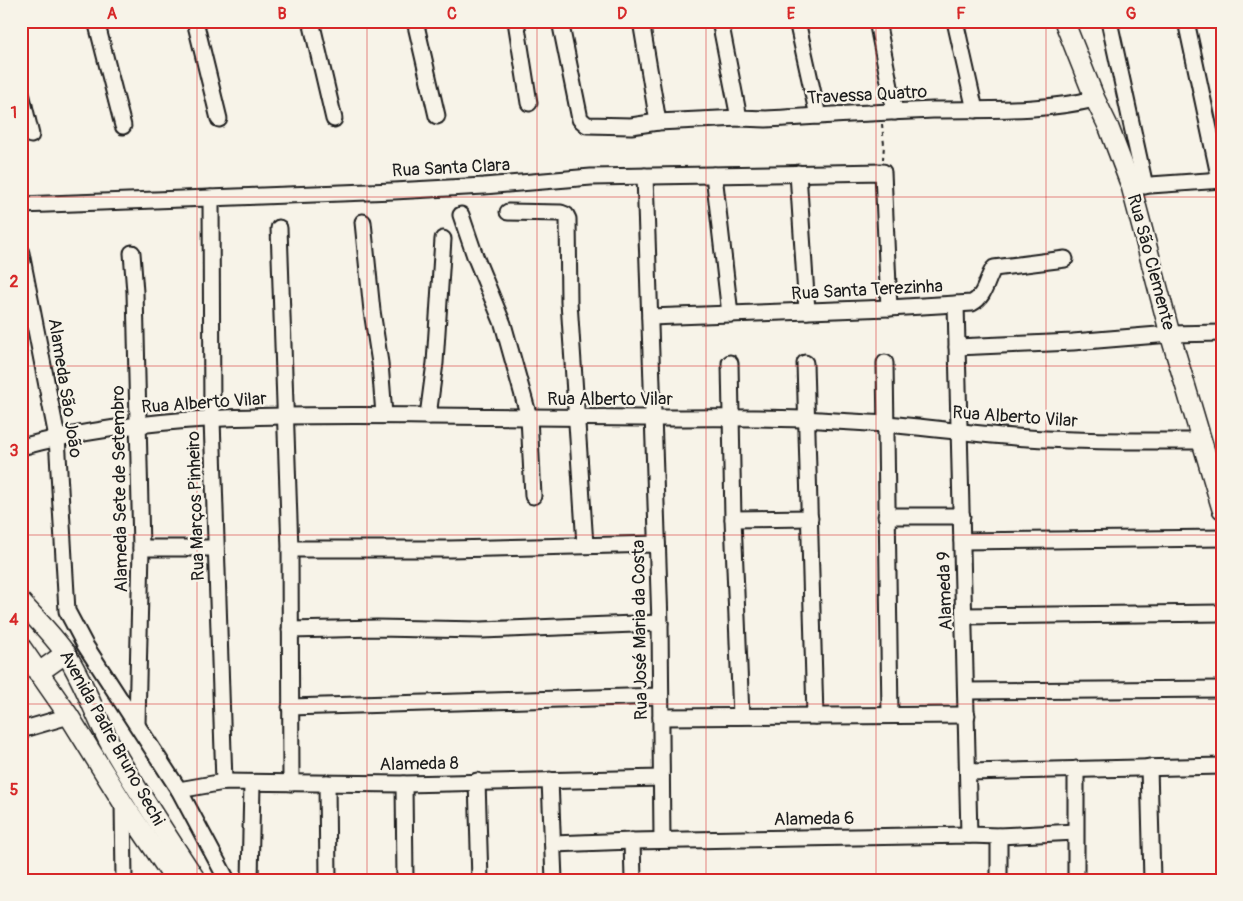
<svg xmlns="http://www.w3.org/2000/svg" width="1243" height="901" viewBox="0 0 1243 901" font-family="Pangolin,sans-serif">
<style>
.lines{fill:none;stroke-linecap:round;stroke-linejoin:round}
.minor-casing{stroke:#1c1c1c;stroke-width:19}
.major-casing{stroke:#1c1c1c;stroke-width:22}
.path{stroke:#1c1c1c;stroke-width:2;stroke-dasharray:4 4;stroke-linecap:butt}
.minor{stroke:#f7f3e8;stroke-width:15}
.major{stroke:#f7f3e8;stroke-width:19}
.grid{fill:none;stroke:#d62828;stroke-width:1;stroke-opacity:0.55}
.labels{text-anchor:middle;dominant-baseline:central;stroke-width:4.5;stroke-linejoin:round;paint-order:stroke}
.street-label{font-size:18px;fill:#1c1c1c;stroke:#f7f3e8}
.neatline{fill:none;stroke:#d62828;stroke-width:2}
.grid-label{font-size:16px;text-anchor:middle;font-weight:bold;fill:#d62828}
</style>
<rect width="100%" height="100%" fill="#f7f3e8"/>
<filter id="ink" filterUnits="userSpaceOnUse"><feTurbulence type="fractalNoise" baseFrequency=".02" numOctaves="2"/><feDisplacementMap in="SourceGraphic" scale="10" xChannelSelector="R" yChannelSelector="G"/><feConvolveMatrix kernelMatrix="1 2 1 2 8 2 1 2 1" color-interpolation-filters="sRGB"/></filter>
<g filter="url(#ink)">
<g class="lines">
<g class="minor-casing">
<g id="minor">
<path d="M96,21L123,126"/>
<path d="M195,21L219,119"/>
<path d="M311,21L334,119"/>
<path d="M415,21L437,116"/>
<path d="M516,21L529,103"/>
<path d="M560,21L580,119L587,125L631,126L658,122L739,118"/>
<path d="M641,21L658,122"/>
<path d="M720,21L739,118L766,119C821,116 877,112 933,110C989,109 1040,112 1095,99"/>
<path d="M797,21L818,116"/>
<path d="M877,21L895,112"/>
<path d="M955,21L975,110"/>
<path d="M1109,21L1145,186"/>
<path d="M1186,21L1220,180"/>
<path d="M21,93L31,135"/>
<path d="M798,173L807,311"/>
<path d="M714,175L730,314"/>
<path d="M645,176L660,623L662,840"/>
<path d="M1136,186L1222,180"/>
<path d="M211,198L212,419L224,782"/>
<path d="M21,205L394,191L484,186L591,177L883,172L889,308"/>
<path d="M508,212L561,213L566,215L568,219L569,302L585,545"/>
<path d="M461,215L475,256L503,324L529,417L533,496"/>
<path d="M363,222L372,311L380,363L384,415"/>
<path d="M279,228L290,549L291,783"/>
<path d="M21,253L57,437L67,611L85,645L179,790L227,880"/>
<path d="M132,253L135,292L141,548L137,724"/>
<path d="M956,304L969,835"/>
<path d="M650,317L889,308L972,303C986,296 986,279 994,268L1065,259"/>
<path d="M957,347L1073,342L1170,334L1222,333"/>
<path d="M730,363L733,519L741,716"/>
<path d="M805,363L815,716"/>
<path d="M885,363L890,715"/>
<path d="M428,416L435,363L443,239"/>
<path d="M21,447C150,412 296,415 429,416C500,417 571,418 643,418C696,418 750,417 803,419C831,421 859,422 886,424C934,428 981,435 1028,438C1085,442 1143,441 1200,441"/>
<path d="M886,516H962"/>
<path d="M733,519L810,518"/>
<path d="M962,541L1222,538"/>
<path d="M141,548H216"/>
<path d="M290,549H450L657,544"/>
<path d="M964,616L1222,613"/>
<path d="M290,630L377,628L481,630L660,623"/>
<path d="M967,691L1222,689"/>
<path d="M290,707L660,696"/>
<path d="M661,717L967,715"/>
<path d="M21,730L69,716"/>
<path d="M1149,767L1152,880"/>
<path d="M1076,769V880"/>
<path d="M968,772L1222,766"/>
<path d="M550,780L554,880"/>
<path d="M477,781L480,880"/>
<path d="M327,783L328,880"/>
<path d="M404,784L405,880"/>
<path d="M179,790L224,782L404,784L661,778"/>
<path d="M123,803L124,880"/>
<path d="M999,836V880"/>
<path d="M632,841L633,880"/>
<path d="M553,844L632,841L969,835L999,836L1075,832"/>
<path d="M250,880L252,784"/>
</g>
</g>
<g class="major-casing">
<g id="major">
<path d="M1064,21L1095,99L1109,128L1131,186L1170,334L1222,509"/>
<path d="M21,602C36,619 53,635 66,654C85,683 95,716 112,747C138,792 167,836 196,880"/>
<path d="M21,647L69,716L123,803L175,880"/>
<path d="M38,673L66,653"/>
</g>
</g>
<path class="path" d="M882,124L884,145L883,159"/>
<use href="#minor" class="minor"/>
<use href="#major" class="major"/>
</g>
</g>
<path class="grid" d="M197,21V880M367,21V880M537,21V880M706,21V880M876,21V880M1046,21V880M21,197H1222M21,366H1222M21,535H1222M21,704H1222"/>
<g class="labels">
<g class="street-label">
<text transform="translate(867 95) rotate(-3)">Travessa Quatro</text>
<text transform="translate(451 168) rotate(-3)">Rua Santa Clara</text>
<text transform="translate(1151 262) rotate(75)">Rua São Clemente</text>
<text transform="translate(867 290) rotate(-3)">Rua Santa Terezinha</text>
<text transform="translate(65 388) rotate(81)">Alameda São João</text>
<text x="610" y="399">Rua Alberto Vilar</text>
<text transform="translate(204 403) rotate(-4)">Rua Alberto Vilar</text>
<text transform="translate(1015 417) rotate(4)">Rua Alberto Vilar</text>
<text transform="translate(120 489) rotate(-91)">Alameda Sete de Setembro</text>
<text transform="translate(196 506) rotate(-92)">Rua Marços Pinheiro</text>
<text transform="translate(945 591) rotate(-92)">Alameda 9</text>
<text transform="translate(640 630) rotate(-91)">Rua José Maria da Costa</text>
<text transform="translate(112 738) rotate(61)">Avenida Padre Bruno Sechi</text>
<text transform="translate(419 764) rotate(-1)">Alameda 8</text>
<text transform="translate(814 819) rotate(-1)">Alameda 6</text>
</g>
</g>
<rect width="1243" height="901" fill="none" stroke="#f7f3e8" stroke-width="55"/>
<rect x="28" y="28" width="1188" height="846" class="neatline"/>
<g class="grid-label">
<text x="112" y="19">A</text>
<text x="282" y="19">B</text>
<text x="452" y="19">C</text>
<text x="622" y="19">D</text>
<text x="791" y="19">E</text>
<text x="961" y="19">F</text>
<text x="1131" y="19">G</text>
<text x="14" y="118">1</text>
<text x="14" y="287">2</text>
<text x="14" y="456">3</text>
<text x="14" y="625">4</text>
<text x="14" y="795">5</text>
</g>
</svg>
